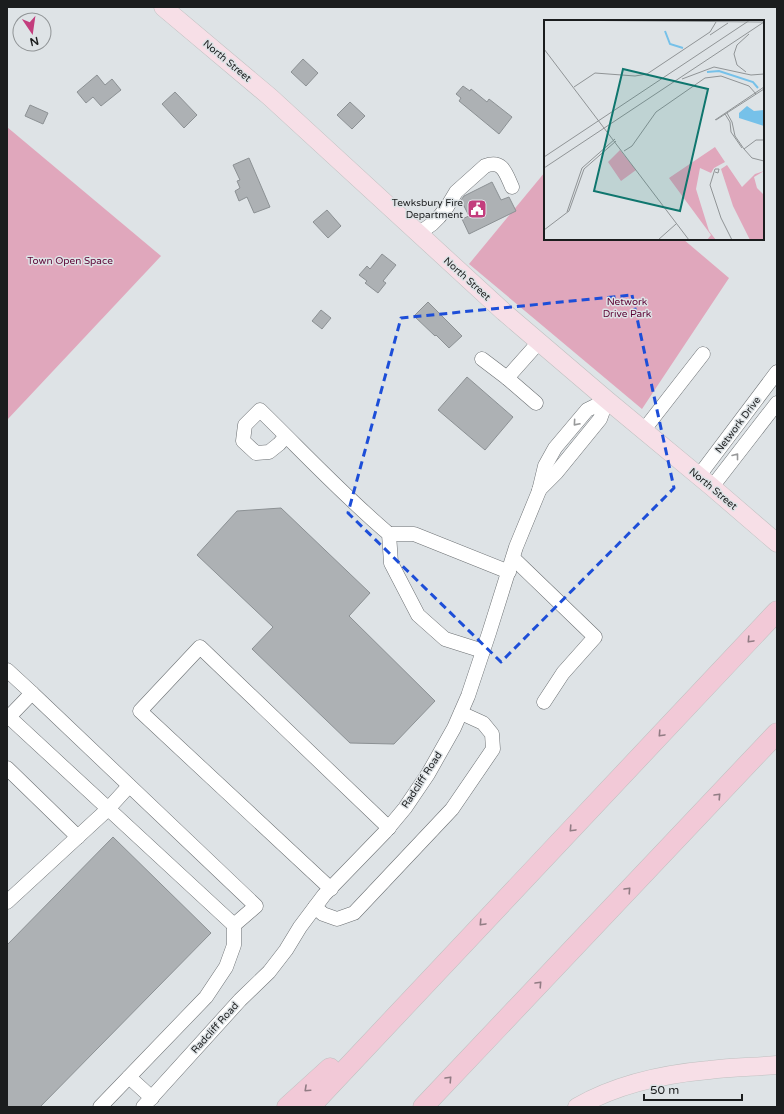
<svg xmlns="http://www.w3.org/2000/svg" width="784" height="1114" viewBox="0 0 784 1114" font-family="'Varela Round',sans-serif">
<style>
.green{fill:#e0a7bc}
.building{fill:#adb1b4;stroke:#8c9194}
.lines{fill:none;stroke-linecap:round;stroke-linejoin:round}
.minor-casing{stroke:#6c7073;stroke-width:15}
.major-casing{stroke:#bfc0c0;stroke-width:19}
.highway-casing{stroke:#bfc0c0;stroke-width:21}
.minor{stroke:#fff;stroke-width:14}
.major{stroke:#f7dfe7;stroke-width:18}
.highway{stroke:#f2c9d7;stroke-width:20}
.oneway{stroke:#98999a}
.oneway2{stroke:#917c84}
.marked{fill:none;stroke:#1d4ed8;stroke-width:3;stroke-dasharray:8 5;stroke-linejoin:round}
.labels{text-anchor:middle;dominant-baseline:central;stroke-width:3;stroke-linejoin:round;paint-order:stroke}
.street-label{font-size:10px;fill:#1b1d1e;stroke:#dee3e6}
.poi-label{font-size:10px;fill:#1b1d1e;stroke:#dee3e6;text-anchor:end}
.park-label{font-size:10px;fill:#5c0434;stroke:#dee3e6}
.inset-river{fill:none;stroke:#76c1e9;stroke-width:2}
.inset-road{fill:none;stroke:#909496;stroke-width:1}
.view{fill:#0f766e;fill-opacity:0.15;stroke:#0f766e;stroke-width:2}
.inset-edge{fill:none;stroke:#1b1d1e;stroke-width:2}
</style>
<rect width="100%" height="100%" fill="#dee3e6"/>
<g class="green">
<path d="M7,127L161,256L7,420Z"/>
<path d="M545,172V239H683L729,278L642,409L469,264Z"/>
</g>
<g class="building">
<path d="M303,59L318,73L306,86L291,72Z"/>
<path d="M97,75L105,85L112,79L121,90L101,106L93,97L86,103L77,92Z"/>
<path d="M463,86L470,91L471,89L487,102L489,99L512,117L499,134L459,101L461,98L456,94Z"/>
<path d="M175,92L197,115L184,128L162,104Z"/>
<path d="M350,102L365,116L352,129L337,115Z"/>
<path d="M30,105L48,113L43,124L25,116Z"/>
<path d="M249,158L270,207L254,213L247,197L239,201L235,191L240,188L237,181L240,180L233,165Z"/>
<path d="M492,182L501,200L509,197L516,211L469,234L462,219L469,216L461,200L464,196Z"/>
<path d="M327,210L341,226L328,238L313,222Z"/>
<path d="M382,254L396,265L383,281L386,283L378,293L365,283L367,281L359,275L367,266L370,269Z"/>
<path d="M428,302L462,336L449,348L436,335L435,336L414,316Z"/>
<path d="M321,310L331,318L322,329L312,321Z"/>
<path d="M467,377L513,417L485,450L438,410Z"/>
<path d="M281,508L370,593L349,616L435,701L394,744L350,743L252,649L273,627L197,555L237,511Z"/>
<path d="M113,837L211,933L40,1107H7V945Z"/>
</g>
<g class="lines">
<g class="minor-casing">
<g id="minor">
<path d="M418,234L432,224L439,217L447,207L456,192L485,166C503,159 506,174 512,187"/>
<path d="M482,359L507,378"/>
<path d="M536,403L507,378L539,342"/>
<path d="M643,431L703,354"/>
<path d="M286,436L279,444L269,452L256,453L243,441L245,425L260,410C302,451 344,496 389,534L391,563L418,615L445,639L483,651"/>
<path d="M698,477L777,372"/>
<path d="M712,487L777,403"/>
<path d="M539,490L556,473L600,419L607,400"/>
<path d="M389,534H414L509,572"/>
<path d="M513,558L595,637L563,673L544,702"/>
<path d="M7,670L32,693L7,719"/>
<path d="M32,693L256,906L234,925V945L226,967L206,997L100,1107"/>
<path d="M9,717L234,925"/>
<path d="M7,768L78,837"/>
<path d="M331,889L140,711L200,647L389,828"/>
<path d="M7,902L108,809L129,786"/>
<path d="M315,907L323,914L337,919L354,913L452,809L493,749L492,734L483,723L461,713"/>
<path d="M129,1077L152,1098"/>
<path d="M143,1107L240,1000L269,972L286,950L300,927L324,895L385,832L405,808L428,774L454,728L468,696L489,633L516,547L539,491L545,466L555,448L587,410L607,400"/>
</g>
</g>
<g class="major-casing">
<g id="major">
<path d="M163,7L270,97L504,312L607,400L712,487L777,543"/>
<path d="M577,1107C617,1084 664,1074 709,1070C732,1067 754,1067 777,1065"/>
</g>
</g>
<g class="highway-casing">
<g id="highway">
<path d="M287,1107L330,1068"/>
<path d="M310,1107L777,611"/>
<path d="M423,1107L777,733"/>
</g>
</g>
<use href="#minor" class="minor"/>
<use href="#major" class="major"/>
<use href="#highway" class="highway"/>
</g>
<defs><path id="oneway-chevron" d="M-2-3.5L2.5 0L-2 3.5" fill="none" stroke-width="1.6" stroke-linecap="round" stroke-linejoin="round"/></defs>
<g class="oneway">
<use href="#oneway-chevron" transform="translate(576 423) rotate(131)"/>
<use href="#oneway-chevron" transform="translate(736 456) rotate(-52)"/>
</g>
<g class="oneway2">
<use href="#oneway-chevron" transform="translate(750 640) rotate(133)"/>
<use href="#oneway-chevron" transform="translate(661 734) rotate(133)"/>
<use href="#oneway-chevron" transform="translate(718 796) rotate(-47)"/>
<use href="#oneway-chevron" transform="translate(572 829) rotate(133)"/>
<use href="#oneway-chevron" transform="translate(628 890) rotate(-47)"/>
<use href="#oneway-chevron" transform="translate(482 923) rotate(133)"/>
<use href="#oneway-chevron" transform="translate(539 984) rotate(-47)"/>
<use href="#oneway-chevron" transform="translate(449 1079) rotate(-47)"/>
<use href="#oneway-chevron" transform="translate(307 1089) rotate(137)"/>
</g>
<path class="marked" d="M632,295L674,488L501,662L348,513L401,318Z"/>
<defs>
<g id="civic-square" transform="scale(1)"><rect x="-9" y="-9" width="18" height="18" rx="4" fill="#c33d7d" stroke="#dee3e6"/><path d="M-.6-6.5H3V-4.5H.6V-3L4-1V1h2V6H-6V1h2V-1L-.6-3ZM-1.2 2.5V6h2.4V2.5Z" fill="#fff"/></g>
</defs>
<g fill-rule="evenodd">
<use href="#civic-square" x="477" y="209"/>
</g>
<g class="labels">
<g class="street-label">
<text transform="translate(227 61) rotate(40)">North Street</text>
<text transform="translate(467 279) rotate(42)">North Street</text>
<text transform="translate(738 425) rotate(-53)">Network Drive</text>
<text transform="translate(713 489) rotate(40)">North Street</text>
<text transform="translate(422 780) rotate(-57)">Radcliff Road</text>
<text transform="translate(215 1028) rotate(-48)">Radcliff Road</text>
</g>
<g class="poi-label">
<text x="463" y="203">Tewksbury Fire<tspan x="463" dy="12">Department</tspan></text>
</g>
<g class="park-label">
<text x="70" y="261">Town Open Space</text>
<text x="627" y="302">Network<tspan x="627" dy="12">Drive Park</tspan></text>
</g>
</g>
<g transform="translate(544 20)">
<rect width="220" height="220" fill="#dee3e6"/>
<path d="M171,127L181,142L170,148L167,153L156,148L152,169L165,211L172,220H163L167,215L125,158ZM76,130L92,150L77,161L64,142ZM183,145L198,167L211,154L220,151L210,157L213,168L220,175V220H206L189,186L177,149Z" fill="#e0a7bc"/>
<path d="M203,86L210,91L220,90V106L195,98V93Z" fill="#76c1e9"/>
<path class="inset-river" d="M121,11L126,24L139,28M163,52L175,51L209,62L214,68"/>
<path class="inset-road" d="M0,0L220,2M166,15L184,3M0,29L145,220M202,52L193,45L190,34L193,25L205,14M138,59L170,47L207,55L220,54M30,67L51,53L91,56L103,54L166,12L172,2M183,93L188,102L191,116L200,129M181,94L186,102L187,112L198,128M171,100L220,67M172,100L220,69M220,120H212L200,129L208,138L220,141M80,131L88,126L112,92L161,58L177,56L205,66L212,74M0,137L206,0M0,148L220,2M171,152L174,153L175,149H171L166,165L177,198L188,220M23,192L38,148L71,119M0,210L25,191L40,149L72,121M114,220L132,204"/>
<path class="view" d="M79,49L164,69L136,191L50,171Z"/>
<rect width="220" height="220" class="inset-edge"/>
</g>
<rect width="784" height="1114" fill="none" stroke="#1b1d1e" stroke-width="16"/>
<g transform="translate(32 32) rotate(167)"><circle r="19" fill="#dee3e6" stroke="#909496"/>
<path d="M0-3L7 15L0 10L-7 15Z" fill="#c33d7d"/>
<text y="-6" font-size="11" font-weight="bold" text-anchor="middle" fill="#1b1d1e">N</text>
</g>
<path d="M644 1094v6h98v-6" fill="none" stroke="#1b1d1e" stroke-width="2"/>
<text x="650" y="1094" font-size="12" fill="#1b1d1e" stroke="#dee3e6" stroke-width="3" paint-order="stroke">50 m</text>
</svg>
